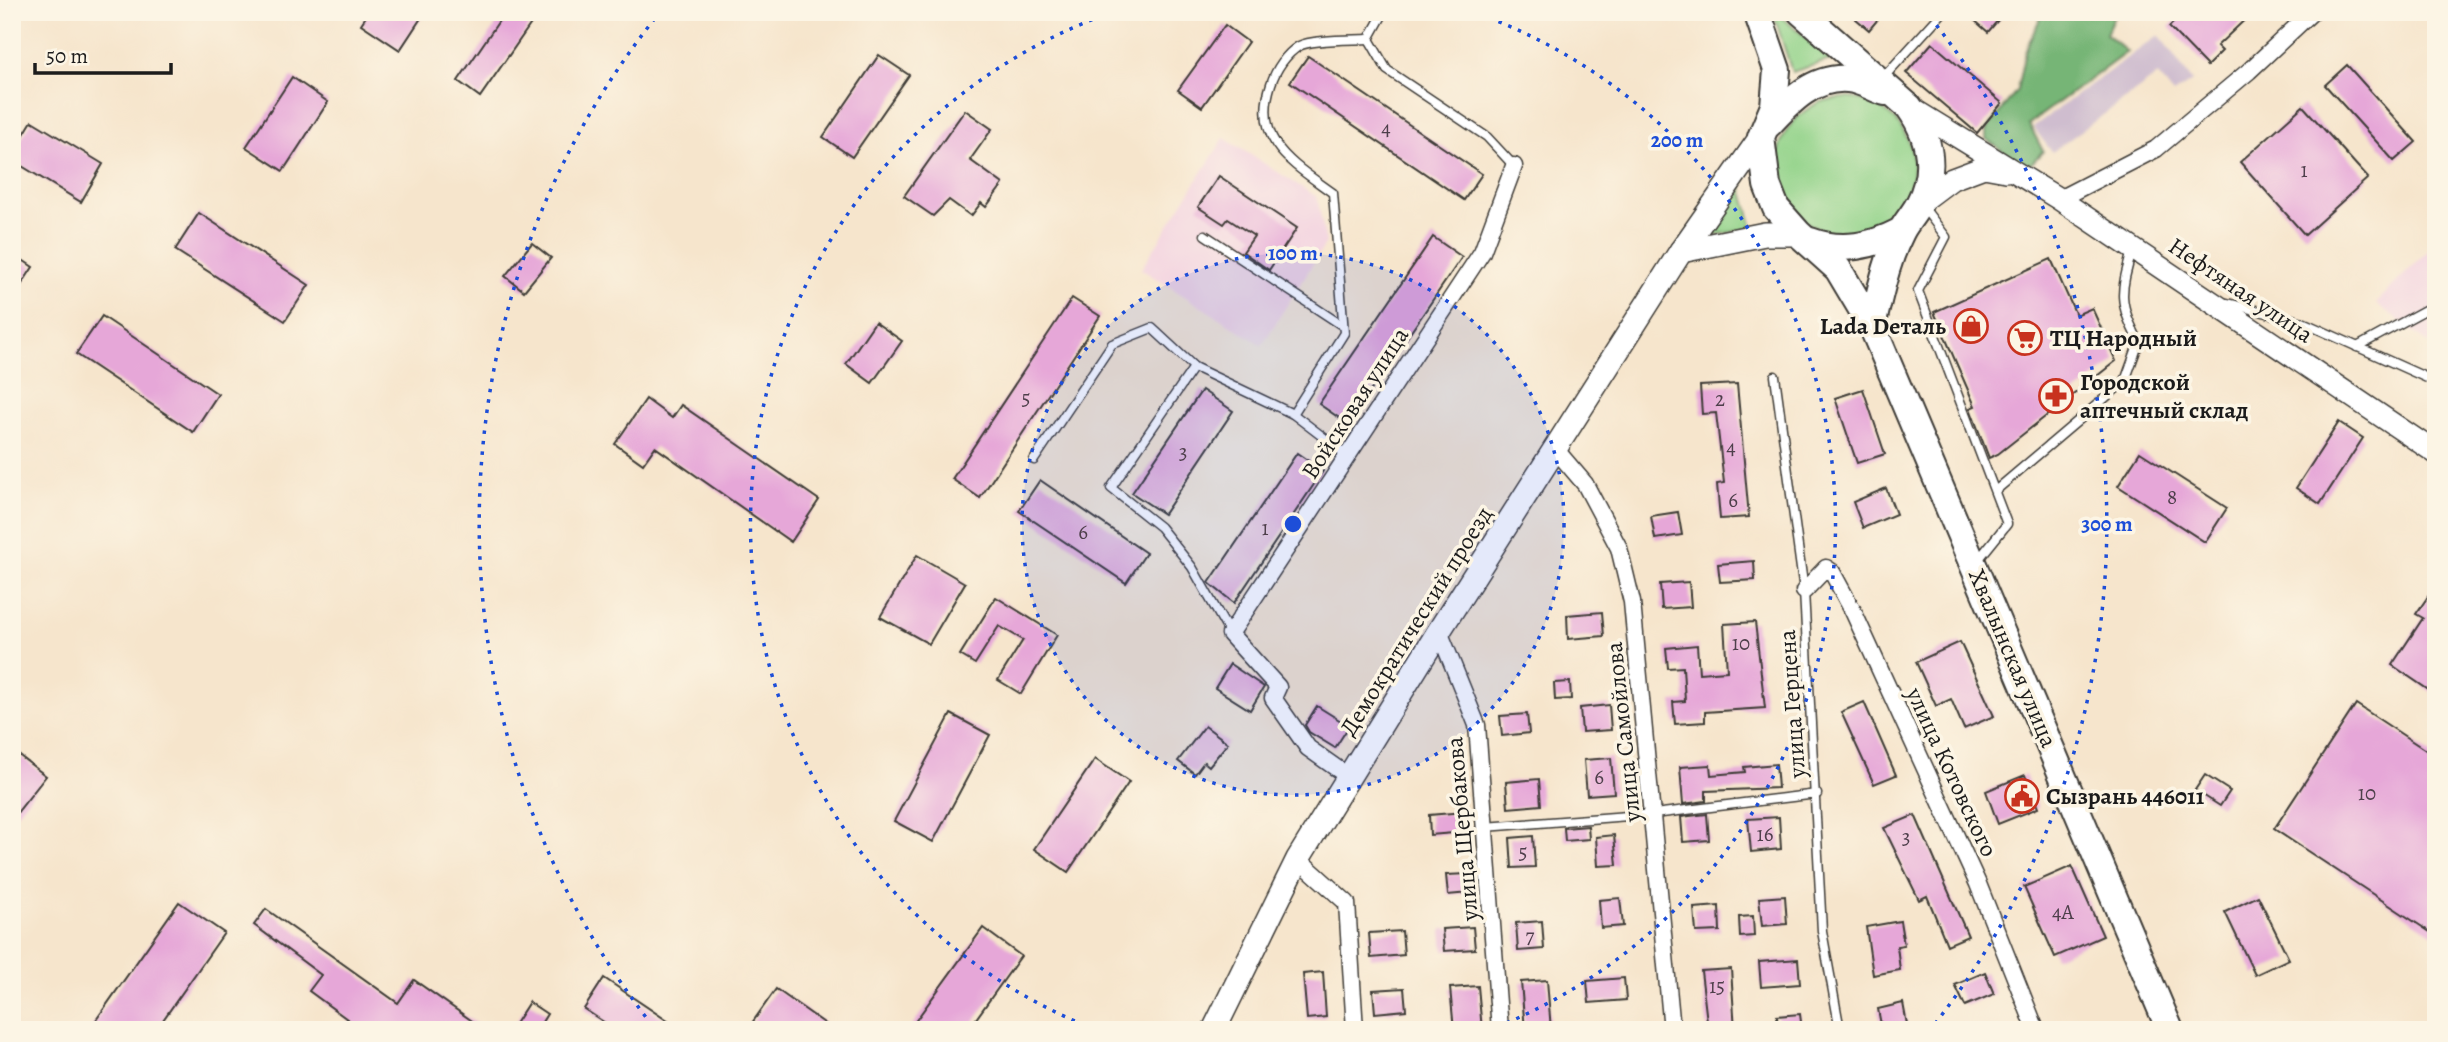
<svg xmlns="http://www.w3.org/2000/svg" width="2448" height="1042" viewBox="0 0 2448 1042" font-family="Alegreya,serif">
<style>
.built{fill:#f2cfe0}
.industrial{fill:#cfbdcf}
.green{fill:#93d38a;stroke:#587853;stroke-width:2}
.forest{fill:#76b576;stroke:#496849;stroke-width:2}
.building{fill:#e6a7d8}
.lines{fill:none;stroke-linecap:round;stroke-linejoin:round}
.service-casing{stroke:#3d3a36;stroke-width:11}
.minor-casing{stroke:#3d3a36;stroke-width:19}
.tertiary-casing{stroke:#3d3a36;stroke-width:24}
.secondary-casing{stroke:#3d3a36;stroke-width:26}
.primary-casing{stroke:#3d3a36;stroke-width:30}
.service{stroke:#fff;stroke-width:8}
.minor{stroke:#fff;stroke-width:16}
.tertiary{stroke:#fff;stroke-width:21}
.secondary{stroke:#fff;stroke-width:23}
.primary{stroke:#fff;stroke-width:26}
.ring{fill:none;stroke:#1d4ed8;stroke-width:3.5;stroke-dasharray:3.5 7}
.labels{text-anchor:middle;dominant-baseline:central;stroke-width:7;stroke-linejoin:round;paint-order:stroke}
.number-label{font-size:21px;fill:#4e3f4b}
.street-label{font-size:24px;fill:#1c1c1c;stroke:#fcf5e5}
.poi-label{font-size:24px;font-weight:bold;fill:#1c1c1c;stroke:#fcf5e5;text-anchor:start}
.centre{fill:#1d4ed8;stroke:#fcf5e5;stroke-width:3.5}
.ring-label{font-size:21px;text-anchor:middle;font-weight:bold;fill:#1d4ed8;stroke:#fcf5e5;stroke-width:7;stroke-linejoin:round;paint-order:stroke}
</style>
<rect width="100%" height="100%" fill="#fcf5e5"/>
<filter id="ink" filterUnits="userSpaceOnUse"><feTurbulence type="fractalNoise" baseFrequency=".0143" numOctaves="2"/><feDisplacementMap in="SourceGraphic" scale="14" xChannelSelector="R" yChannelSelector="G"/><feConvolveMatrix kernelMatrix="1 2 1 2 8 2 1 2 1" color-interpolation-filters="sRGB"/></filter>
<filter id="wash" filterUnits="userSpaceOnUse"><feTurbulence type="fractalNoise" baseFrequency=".00686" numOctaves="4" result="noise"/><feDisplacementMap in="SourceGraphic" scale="28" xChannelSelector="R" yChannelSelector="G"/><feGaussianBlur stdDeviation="1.57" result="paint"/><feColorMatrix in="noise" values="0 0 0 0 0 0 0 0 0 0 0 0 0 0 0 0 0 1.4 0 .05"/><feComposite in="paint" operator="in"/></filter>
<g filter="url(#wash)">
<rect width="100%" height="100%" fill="#f6e5cc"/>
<g class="built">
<path d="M1224,138L1317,197L1326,243L1262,345L1141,269Z"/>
<path d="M2436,243V349L2376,303Z"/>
</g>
<path class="industrial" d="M2159,35L2192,81L2173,94L2158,75L2052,152L2033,127Z"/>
<g class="green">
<path d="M1773,12H1775L1833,59L1792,72Z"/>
<circle cx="1845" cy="166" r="68"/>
<path d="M1741,185L1753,228L1710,236Z"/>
</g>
<path class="forest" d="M2043,12H2116L2106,34L2127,52L2029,124L2043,151L2031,164L2022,165L1986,139V130L2017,90L2025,51Z"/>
<g id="blocks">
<g class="building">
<path d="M369,12H425L400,50L361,24Z"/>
<path d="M505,12H539L480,97L458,81Z"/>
<path d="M1848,12H1884L1869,30Z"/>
<path d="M1965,12H2005L1988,32Z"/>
<path d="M2184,12H2253L2217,46L2222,51L2207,66L2169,27Z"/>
<path d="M1225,25L1248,42L1202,107L1178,90Z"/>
<path d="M1932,43L2002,103L1977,133L1906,73Z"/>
<path d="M879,55L909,75L852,157L823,137Z"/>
<path d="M1308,56L1482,174L1464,200L1290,82Z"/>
<path d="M2347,65L2416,142L2394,161L2325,85Z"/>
<path d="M292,77L328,102L283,171L246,147Z"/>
<path d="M2303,106L2368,178L2305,235L2240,162Z"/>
<path d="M965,110L992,129L970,160L1003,184L986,207L981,203L971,216L949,200L933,216L904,196Z"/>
<path d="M32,121L103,164L81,202L12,160V154Z"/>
<path d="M1219,176L1297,228L1269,270L1243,252L1254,236L1228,219L1224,224L1198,207Z"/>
<path d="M199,213L309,285L285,321L175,250Z"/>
<path d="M1433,237L1462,257L1348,424L1319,404Z"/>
<path d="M532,243L551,258L524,291L505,276Z"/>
<path d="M12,253L33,267L12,299Z"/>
<path d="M2051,259L2076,315L2092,308L2116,361L1998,454L1989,458L1970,408L1975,406L1934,312Z"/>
<path d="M1072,298L1100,316L980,498L952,479Z"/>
<path d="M102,316L218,394L193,432L76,354Z"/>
<path d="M875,322L902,341L872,383L846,364Z"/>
<path d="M1737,384L1749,517L1720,519L1717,484L1724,483L1716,413L1702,414L1700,386Z"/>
<path d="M1863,389L1885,454L1857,463L1835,398Z"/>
<path d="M1202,390L1233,411L1164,514L1132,493Z"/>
<path d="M646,399L672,418L681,405L819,500L791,542L655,447L643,464L615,444Z"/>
<path d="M2339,422L2363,438L2320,504L2296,488Z"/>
<path d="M2140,452L2227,508L2205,542L2118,486Z"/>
<path d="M1297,453L1323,471L1234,603L1209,583Z"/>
<path d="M1040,480L1146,553L1126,583L1019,511Z"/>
<path d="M1886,488L1896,514L1863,528L1853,502Z"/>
<path d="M1678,512L1682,535L1655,539L1651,516Z"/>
<path d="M917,555L965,583L929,644L880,617Z"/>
<path d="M1754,561L1755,580L1720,582L1718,564Z"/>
<path d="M1689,582L1691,607L1662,609L1660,584Z"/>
<path d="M2436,585V695L2392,665L2423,618L2416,614Z"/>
<path d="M996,597L1057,635L1021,694L998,680L1023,640L999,626L975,664L960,655Z"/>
<path d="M1602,612L1604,636L1568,639L1567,615Z"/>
<path d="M1755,622L1765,708L1705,712V722L1675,724L1673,702L1685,701L1683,667L1668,668L1666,648L1697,645L1699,673L1727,671L1724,624Z"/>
<path d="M1960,642L1994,716L1964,729L1951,699L1936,706L1916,662Z"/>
<path d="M1230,664L1264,687L1250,710L1215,688Z"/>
<path d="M1570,682L1571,699L1555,700L1554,683Z"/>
<path d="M1864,702L1896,775L1874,784L1841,712Z"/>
<path d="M2356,704L2436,757V936L2274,829Z"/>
<path d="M1609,705L1611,730L1582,732L1580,708Z"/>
<path d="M1317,706L1349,726L1335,748L1309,732L1305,725Z"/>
<path d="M951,714L990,735L933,842L894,821Z"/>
<path d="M1527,714L1529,733L1502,736L1500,716Z"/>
<path d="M1205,726L1228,743L1209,766L1204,762L1195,774L1178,761Z"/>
<path d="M12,750L46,776L12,819Z"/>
<path d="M1611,758L1614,793L1587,795L1584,760Z"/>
<path d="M1095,759L1129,782L1068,872L1034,849Z"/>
<path d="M1776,764L1778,788L1706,791V801L1683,804L1680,767L1710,765L1711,775L1745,772L1744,767Z"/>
<path d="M2025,775L2038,808L1998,824L1986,791Z"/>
<path d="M2205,775L2230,791L2220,806L2195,790Z"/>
<path d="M1539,779L1541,805L1508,808L1506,782Z"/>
<path d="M1464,812L1466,832L1430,835L1429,815Z"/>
<path d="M1707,814L1709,840L1683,842L1681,817Z"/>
<path d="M1915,815L1968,936L1947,945L1927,896L1919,900L1884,828Z"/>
<path d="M1779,817L1781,849L1751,852L1748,819Z"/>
<path d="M1588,826L1589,839L1565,841L1564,828Z"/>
<path d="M1614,835L1617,865L1598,866L1596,837Z"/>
<path d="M1533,836L1535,867L1512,868L1510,838Z"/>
<path d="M2072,866L2103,936L2055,957L2024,887Z"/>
<path d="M1468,874L1469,893L1448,895L1446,875Z"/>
<path d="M1785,896L1787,924L1762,926L1759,898Z"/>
<path d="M2258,896L2289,959L2255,975L2225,912Z"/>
<path d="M1620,898L1623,926L1601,928L1599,900Z"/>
<path d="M179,902L224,933L156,1030H89Z"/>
<path d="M1719,906L1720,931L1696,932L1694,908Z"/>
<path d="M266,909L398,1003L414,980L485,1030H362L309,991L321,975L254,925Z"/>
<path d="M1753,916L1754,936L1740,937L1739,917Z"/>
<path d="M1542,921L1544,949L1518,951L1516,923Z"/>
<path d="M1900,921L1904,945L1897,946L1900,970L1873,975L1866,927Z"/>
<path d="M1473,927L1475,949L1444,951L1442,929Z"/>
<path d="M983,928L1021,956L968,1030H909Z"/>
<path d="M1402,931L1404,955L1371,958L1369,933Z"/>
<path d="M1798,959L1800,984L1761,987L1759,962Z"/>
<path d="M1731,969L1735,1030H1708L1701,971Z"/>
<path d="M1323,972L1326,1017L1307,1019L1303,974Z"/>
<path d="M1985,972L1994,994L1965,1006L1955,985Z"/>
<path d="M604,978L681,1030H616L584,1009Z"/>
<path d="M1624,978L1626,1000L1589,1003L1587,981Z"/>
<path d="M1547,980L1551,1030H1525L1521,982Z"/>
<path d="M1478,986L1482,1030H1454L1450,988Z"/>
<path d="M1404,988L1406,1010L1375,1013L1373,990Z"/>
<path d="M776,989L834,1030H747Z"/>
<path d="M529,1002L547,1014L537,1030H511Z"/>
<path d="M1903,1003L1908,1030H1882L1878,1009Z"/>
<path d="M1800,1014L1802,1030H1778L1777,1016Z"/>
</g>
</g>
</g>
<g filter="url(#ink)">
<use href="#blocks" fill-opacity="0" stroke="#3d3a36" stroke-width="2"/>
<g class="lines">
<g class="service-casing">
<g id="service">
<path d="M1384,12L1369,39L1387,70L1487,137L1514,166"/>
<path d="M1882,79L1943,12"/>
<path d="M1924,208L1946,237L1918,291L2007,524L1978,560"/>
<path d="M1205,235L1343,326"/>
<path d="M2227,303L2300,321L2436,382"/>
<path d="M2357,347L2436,304"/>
<path d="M1775,376L1804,591L1822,931L1840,1030"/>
<path d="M1293,414L1348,456"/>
<path d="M1034,460L1112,344L1152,328L1194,367"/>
<path d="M1995,491L2125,381L2139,342C2118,301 2120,294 2132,251"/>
<path d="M1230,634L1192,567L1160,527L1111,488L1194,367L1293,414L1344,333L1333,193C1292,163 1252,142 1271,84C1276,69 1286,54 1299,46C1311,39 1353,40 1369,39"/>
<path d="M1485,827L1654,814L1817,794"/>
</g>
</g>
<g class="minor-casing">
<g id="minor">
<path d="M2059,199L2156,149L2249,71L2312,12"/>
<path d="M1556,450L1585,484L1619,548L1632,602L1672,1030"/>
<path d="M1804,591L1826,568L1832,572L1853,611L1978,884L2036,1030"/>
<path d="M1439,631L1477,725L1500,1030"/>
<path d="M1349,777L1308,748L1273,698L1278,687L1230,634L1482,252L1514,166"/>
<path d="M1298,859L1347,903L1355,1030"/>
</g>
</g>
<g class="tertiary-casing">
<g id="tertiary">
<path d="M1911,108L2059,199L2436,453"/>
<path d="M1920,203L1952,179L1984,167L2006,171"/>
</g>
</g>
<g class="secondary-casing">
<g id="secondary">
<path d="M1681,251L1765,234H1799"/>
<path d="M1214,1030L1298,859L1439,631L1681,251L1761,137"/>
</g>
</g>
<g class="primary-casing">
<g id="primary">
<path d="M1757,12L1777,70L1774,106L1761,137L1767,185L1776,208L1799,234L1838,269L1872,326L2170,1030"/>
<path d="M1801,12L1909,107C1930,137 1937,170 1919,204C1914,214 1906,222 1901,232C1886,261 1880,294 1872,326"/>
<path d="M1769,124C1790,101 1814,76 1848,79C1860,80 1873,88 1885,92"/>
<path d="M1810,241C1842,253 1872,246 1901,231"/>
</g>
</g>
<use href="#service" class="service"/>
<use href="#minor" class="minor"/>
<use href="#tertiary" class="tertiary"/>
<use href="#secondary" class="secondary"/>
<use href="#primary" class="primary"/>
</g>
</g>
<circle cx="1293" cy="524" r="271" fill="#1d4ed8" fill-opacity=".12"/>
<g class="ring">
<circle cx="1293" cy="524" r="271"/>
<path d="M1094 1029A543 543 0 0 1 1107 14M1479 14A543 543 0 0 1 1492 1029"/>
<path d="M652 1025A814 814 0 0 1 656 17M1930 17A814 814 0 0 1 1934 1025"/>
</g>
<defs>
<g id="shop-ring" transform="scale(1.75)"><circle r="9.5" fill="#fcf5e5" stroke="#c8321e" stroke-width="1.5"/><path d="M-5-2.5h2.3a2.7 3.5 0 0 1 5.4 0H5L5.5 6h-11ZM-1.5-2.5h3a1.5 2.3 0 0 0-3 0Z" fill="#c8321e"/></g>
<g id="supermarket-ring" transform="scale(1.75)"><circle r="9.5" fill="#fcf5e5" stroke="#c8321e" stroke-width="1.5"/><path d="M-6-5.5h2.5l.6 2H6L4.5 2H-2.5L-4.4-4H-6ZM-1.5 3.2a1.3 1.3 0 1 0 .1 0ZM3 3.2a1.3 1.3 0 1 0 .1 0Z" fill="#c8321e"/></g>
<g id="pharmacy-ring" transform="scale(1.75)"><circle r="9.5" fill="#fcf5e5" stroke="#c8321e" stroke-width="1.5"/><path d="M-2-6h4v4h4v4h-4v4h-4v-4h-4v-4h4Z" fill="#c8321e"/></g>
<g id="civic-ring" transform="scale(1.75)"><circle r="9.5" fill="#fcf5e5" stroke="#c8321e" stroke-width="1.5"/><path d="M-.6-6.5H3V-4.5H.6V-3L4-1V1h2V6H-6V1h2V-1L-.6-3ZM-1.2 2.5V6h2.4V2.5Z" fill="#c8321e"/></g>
</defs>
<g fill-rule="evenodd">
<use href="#shop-ring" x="1971" y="326"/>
<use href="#supermarket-ring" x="2025" y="338"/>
<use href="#pharmacy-ring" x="2056" y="396"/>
<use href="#civic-ring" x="2022" y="796"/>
</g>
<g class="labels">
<g class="number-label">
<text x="1386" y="128">4</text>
<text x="2304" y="170">1</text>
<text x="1026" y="398">5</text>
<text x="1720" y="399">2</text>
<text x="1731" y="447">4</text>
<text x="1183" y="452">3</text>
<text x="2172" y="497">8</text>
<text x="1733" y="500">6</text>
<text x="1265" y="528">1</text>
<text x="1083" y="532">6</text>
<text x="1741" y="643">10</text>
<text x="1599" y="777">6</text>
<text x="2367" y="793">10</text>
<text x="1765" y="834">16</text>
<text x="1906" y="837">3</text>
<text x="1523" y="852">5</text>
<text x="2063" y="912">4А</text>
<text x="1530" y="936">7</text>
<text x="1717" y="986">15</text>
</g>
<g class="street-label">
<text transform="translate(2241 290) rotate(34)">Нефтяная улица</text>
<text transform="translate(1355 403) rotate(-57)">Войсковая улица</text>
<text transform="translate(1416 621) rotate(-58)">Демократический проезд</text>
<text transform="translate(2013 658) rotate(67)">Хвалынская улица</text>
<text transform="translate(1792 704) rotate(-94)">улица Герцена</text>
<text transform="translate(1623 732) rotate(-96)">улица Самойлова</text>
<text transform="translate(1952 772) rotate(65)">улица Котовского</text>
<text transform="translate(1462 829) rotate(-95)">улица Щербакова</text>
</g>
<g class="poi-label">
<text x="1946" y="326" text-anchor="end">Lada Dеталь</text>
<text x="2050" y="338">ТЦ Народный</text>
<text x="2080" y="382">Городской<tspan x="2080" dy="28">аптечный склад</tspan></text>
<text x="2046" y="796">Сызрань 446011</text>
</g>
</g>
<circle cx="1293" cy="524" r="10" class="centre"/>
<g class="ring-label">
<text x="1677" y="147">200 m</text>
<text x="1293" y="260">100 m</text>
<text x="2107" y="531">300 m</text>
</g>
<rect width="2448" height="1042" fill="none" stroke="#fcf5e5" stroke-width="42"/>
<path d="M35 63v10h136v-10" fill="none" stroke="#1c1c1c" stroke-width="3.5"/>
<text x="46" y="63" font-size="21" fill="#1c1c1c" stroke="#fcf5e5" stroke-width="5" paint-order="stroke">50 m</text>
</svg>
